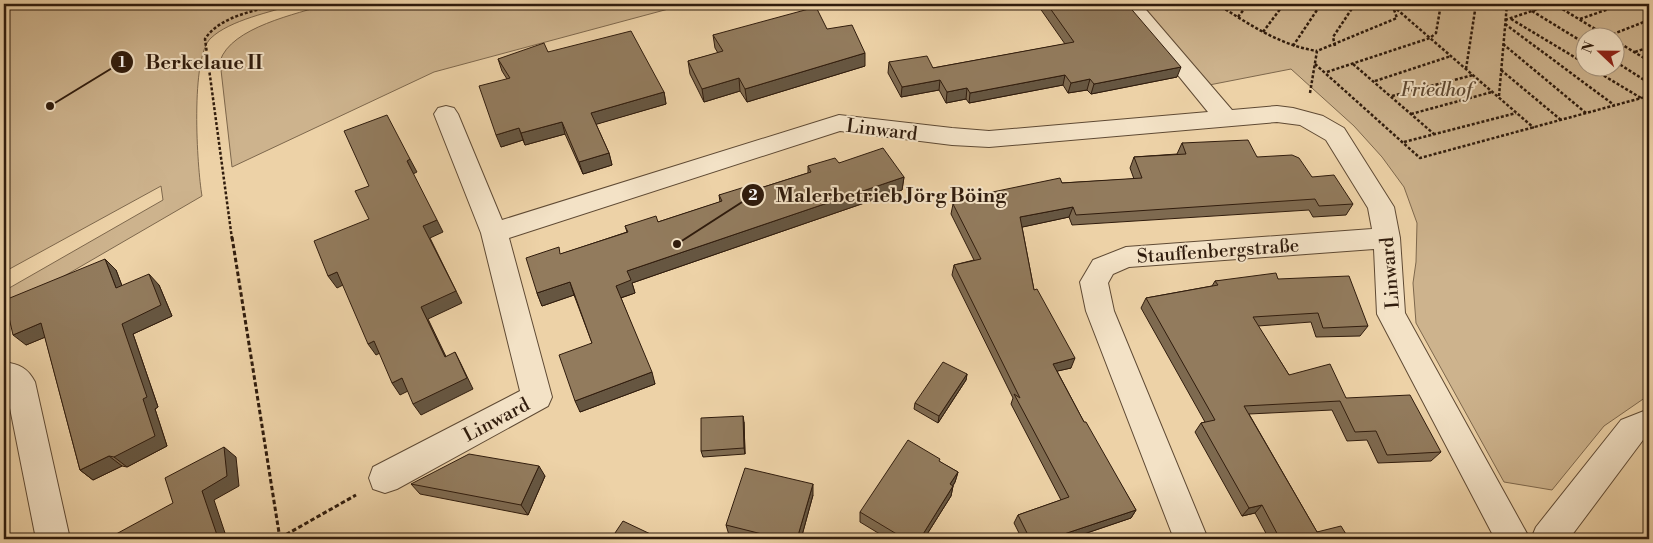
<svg xmlns="http://www.w3.org/2000/svg" width="1653" height="543" font-family="'Libre Bodoni',serif">
	<style>
		.green { fill: #cdb38d; stroke: #7e684d; fill-rule: evenodd }
		.lines { fill: none; stroke-linecap: round; stroke-linejoin: round }
		.minor-casing { stroke: #5f4a34; stroke-width: 2 }
		.path-far1 { stroke: #301c0d; stroke-width: 2.5; stroke-dasharray: 3 2; stroke-linecap: butt }
		.path { stroke: #301c0d; stroke-width: 3; stroke-dasharray: 4.5 2.5; stroke-linecap: butt }
		.minor { fill: #f3e2c6; fill-rule: evenodd }
		.wall { fill: #7e6a50; stroke: #301c0d }
		.shaded-wall { fill: #665641; stroke: #301c0d }
		.building { fill: #927b5d; stroke: #301c0d }
		.labels { text-anchor: middle; stroke-width: 4; stroke-linejoin: round; paint-order: stroke }
		.park-label { font-size: 19px; font-style: italic; fill: #5f4933; stroke: #f3e2c6 }
		.street-label { font-size: 19px; fill: #301c0d; stroke: #f3e2c6 }
		.leader { fill: none; stroke: #301c0d; stroke-width: 2 }
		.callout-dot { fill: #301c0d; stroke: #f3e2c6; stroke-width: 2 }
		.mark-label { font-size: 15px; text-anchor: middle; font-weight: bold; fill: #fff }
		.callout-label { font-size: 20px; text-anchor: middle; font-weight: bold; fill: #301c0d; stroke: #f3e2c6; stroke-width: 4; stroke-linejoin: round; paint-order: stroke }
	</style>
	<rect width="100%" height="100%" fill="#edd2a7"/>
	<filter id="stains"><feTurbulence type="fractalNoise" baseFrequency=".004" numOctaves="4"/><feColorMatrix values="0 0 0 0 .2 0 0 0 0 .09 0 0 0 0 .02 0 0 0 .5 -.17"/></filter>
	<radialGradient id="worn" r=".72"><stop offset=".6" stop-color="#630" stop-opacity="0"/><stop offset="1" stop-color="#630" stop-opacity=".3"/></radialGradient>
	<g class="green">
		<path d="M4,4H296C271,12 230,20 211,38C190,57 197,167 202,196L4,311V291L163,200L161,186L4,272Z"/>
		<path d="M328,4H687L434,72L232,167L220,61C231,27 297,14 328,4Z"/>
		<path d="M1134,4H1649V395L1604,426L1552,490L1504,482L1416,323L1413,283L1416,262L1417,223L1404,187L1382,157L1354,126L1291,69L1204,86ZM1586,38H1616V68H1586Z"/>
	</g>
	<g class="lines">
		<g class="minor-casing">
			<g id="minor">
				<polygon points="1120,4 1141,4 1232,110 1277,106 1293,108 1323,116 1344,128 1394,207 1400,238 1405,313 1530,539 1495,539 1377,314 1374,249 1129,267 1113,274 1108,283 1114,311 1208,539 1174,539 1086,311 1080,282 1093,260 1126,247 1372,229 1368,208 1326,140 1300,125 1277,122 989,147 952,145 840,131 509,238 552,397 548,406 397,489 385,493 373,489 369,478 373,467 520,391 481,233 434,114 438,108 446,106 454,108 458,114 502,220 839,115 952,128 989,131 1208,112"/>
				<path d="M4,362C19,364 28,368 35,382L70,539H36L6,388H4Z"/>
				<polygon points="1649,409 1649,437 1643,440 1569,539 1531,539 1536,527 1621,420"/>
			</g>
		</g>
		<g class="path-far1">
			<path d="M1217,4C1249,24 1279,45 1317,51"/>
			<polyline points="1554,4 1610,38"/>
			<polyline points="1393,6 1534,128"/>
			<polyline points="1532,11 1586,44"/>
			<polyline points="1238,17 1248,4"/>
			<polyline points="1511,19 1586,64"/>
			<polyline points="1580,19 1623,4"/>
			<polyline points="1505,20 1553,4"/>
			<polyline points="1505,24 1614,105"/>
			<polyline points="1263,32 1284,4"/>
			<polyline points="1608,36 1649,20"/>
			<polyline points="1616,41 1649,61"/>
			<polyline points="1503,44 1586,113"/>
			<polyline points="1293,46 1321,4"/>
			<polyline points="1335,46 1333,37 1355,4"/>
			<polyline points="1635,52 1649,47"/>
			<polyline points="1616,62 1649,83"/>
			<polyline points="1315,64 1420,158 1649,96"/>
			<polyline points="1353,64 1434,134"/>
			<polyline points="1591,68 1641,98"/>
			<polyline points="1466,69 1476,4"/>
			<polyline points="1501,70 1561,120"/>
			<polyline points="1327,72 1430,38 1436,33 1441,4"/>
			<polyline points="1375,81 1451,56"/>
			<polyline points="1310,93 1317,51 1397,18 1392,4"/>
			<polyline points="1392,96 1473,75"/>
			<polyline points="1499,96 1507,4"/>
			<polyline points="1411,114 1492,92"/>
			<polyline points="1404,142 1516,113"/>
			<path d="M232,239L205,39C220,16 253,12 277,4"/>
		</g>
		<g class="path">
			<polyline points="232,237 280,539"/>
			<polyline points="280,538 356,495"/>
		</g>
		<use href="#minor" class="minor"/>
	</g>
	<g class="wall">
		<polygon points="1037,4 1127,4 1177,77 1091,94 1087,90 1068,93 1063,85 969,103 966,99 946,103 939,90 901,97 888,73 889,62 933,68 1065,44"/>
		<polygon points="827,29 865,66 747,102 740,91 704,102 690,74 688,61 718,53 715,48 713,35"/>
		<polygon points="548,52 664,92 666,104 596,124 609,153 612,165 583,174 565,134 525,145 523,140 501,147 507,79 502,71 498,59"/>
		<polygon points="1182,143 1257,157 1312,177 1353,204 1346,215 1313,217 1309,210 1072,225 1069,217 1022,227 1034,290 1071,368 1057,371 1084,422 1136,510 1131,518 1069,539 1022,539 1014,523 1018,515 1061,500 1011,404 1013,398 952,275 954,265 974,260 951,214 953,204 977,199 978,195 1062,183 1134,179 1130,168 1134,157 1177,154"/>
		<polygon points="839,163 904,177 902,190 632,283 635,293 621,298 655,384 580,412 592,343 574,295 542,306 537,293 561,254 627,232 625,226 658,222 720,202 719,195 751,191 808,173 808,166"/>
		<polygon points="105,259 116,270 122,286 159,285 172,316 133,334 158,407 155,409 167,446 127,467 122,466 93,480 80,470 45,337 26,345"/>
		<polygon points="1278,279 1368,326 1360,336 1316,337 1311,322 1258,326 1289,375 1346,398 1441,452 1431,461 1378,463 1367,440 1347,441 1332,410 1249,414 1317,532 1349,539 1269,539 1255,513 1242,516 1195,432 1201,423 1205,422 1141,308 1146,298 1212,286 1215,281"/>
		<polygon points="967,374 966,380 938,423 914,409 915,403"/>
		<polygon points="744,422 745,454 703,457 701,451"/>
		<polygon points="940,462 958,472 955,482 953,486 951,496 924,539 888,539 860,522 860,512"/>
		<polygon points="545,476 528,515 420,494 411,484"/>
		<polygon points="813,495 801,539 745,539 729,535 726,525"/>
	</g>
	<g class="shaded-wall">
		<polygon points="865,53 865,66 747,102 745,89"/>
		<polygon points="1181,67 1177,77 1091,94 1094,84"/>
		<polygon points="1065,75 1063,85 969,103 970,93"/>
		<polygon points="739,78 740,91 704,102 702,89"/>
		<polygon points="1090,79 1087,90 1068,93 1071,83"/>
		<polygon points="940,80 939,90 901,97 902,87"/>
		<polygon points="967,88 966,99 946,103 947,92"/>
		<polygon points="664,92 666,104 594,125 591,113"/>
		<polygon points="562,122 565,134 525,145 521,133"/>
		<polygon points="519,128 523,140 501,147 496,135"/>
		<polygon points="609,153 612,165 583,174 579,162"/>
		<polygon points="410,159 417,172 413,174 407,161"/>
		<polygon points="904,177 902,190 632,283 635,293 620,298 616,286 627,271"/>
		<polygon points="1073,207 1069,217 1018,228 1020,217"/>
		<polygon points="437,220 443,232 430,238 462,303 428,319 452,369 445,357 421,307 423,226"/>
		<polygon points="105,259 116,270 127,299 116,288"/>
		<polygon points="337,272 345,284 337,288 328,276"/>
		<polygon points="149,274 159,285 172,316 133,334 158,407 155,409 167,446 127,467 114,457 143,399 122,324"/>
		<polygon points="570,282 574,295 542,306 537,293"/>
		<polygon points="41,323 53,334 26,345 13,335"/>
		<polygon points="374,341 382,352 376,355 368,344"/>
		<polygon points="455,352 461,364 473,389 421,415 413,404"/>
		<polygon points="1075,358 1071,368 1049,373 1053,364"/>
		<polygon points="652,372 655,384 580,412 575,401"/>
		<polygon points="967,374 966,380 938,423 939,416"/>
		<polygon points="402,378 410,390 400,395 392,383"/>
		<polygon points="743,416 744,422 745,454 744,448"/>
		<polygon points="224,447 236,457 239,486 214,500 227,539 215,539 202,491"/>
		<polygon points="109,456 122,466 93,480 80,470"/>
		<polygon points="539,466 545,476 528,515 521,505"/>
		<polygon points="958,472 955,482 947,494 950,484"/>
		<polygon points="813,484 813,495 801,539 797,539"/>
		<polygon points="953,486 951,496 924,539 920,539"/>
		<polygon points="1262,505 1255,513 1242,516 1249,508"/>
		<polygon points="1136,510 1131,518 1069,539 1061,539 1064,534"/>
	</g>
	<g class="building">
		<polygon points="1047,4 1127,4 1181,67 1094,84 1090,79 1071,83 1065,75 970,93 967,88 947,92 940,80 902,87 889,62 927,56 933,68 1074,42"/>
		<polygon points="816,7 827,29 852,25 865,53 745,89 739,78 702,89 688,61 723,51 713,35"/>
		<polygon points="631,31 664,92 591,113 609,153 579,162 562,122 521,133 519,128 496,135 479,86 510,78 498,59 544,43 548,52"/>
		<polygon points="387,115 410,159 407,161 437,220 423,226 456,291 421,307 445,357 455,352 467,378 413,404 402,378 392,383 374,341 368,344 337,272 328,276 314,241 369,219 355,191 369,186 344,131"/>
		<polygon points="1248,140 1257,157 1292,155 1299,158 1312,177 1334,175 1353,204 1319,206 1315,199 1076,215 1073,207 1020,217 1034,290 1037,289 1075,358 1053,364 1084,422 1086,422 1136,510 1064,534 1067,539 1030,539 1018,515 1069,497 1014,394 1020,398 954,265 981,259 953,204 979,198 978,195 1060,178 1062,183 1142,178 1134,157 1186,154 1182,143"/>
		<polygon points="883,148 904,177 627,271 631,280 616,286 652,372 575,401 559,355 592,343 570,282 537,293 526,258 559,247 560,254 628,232 625,226 656,216 658,222 722,201 719,195 748,186 751,191 811,172 808,166 835,158 839,163"/>
		<polygon points="105,259 116,288 149,274 161,305 122,324 147,397 143,399 155,436 114,457 109,456 80,470 41,323 13,335 5,300"/>
		<polygon points="1276,273 1278,279 1349,276 1368,326 1323,328 1318,313 1253,317 1289,375 1330,364 1346,398 1410,395 1441,452 1387,455 1376,431 1355,432 1340,401 1244,406 1317,532 1341,526 1349,539 1280,539 1262,505 1249,508 1201,423 1215,420 1146,298 1218,285 1215,281"/>
		<polygon points="943,362 967,374 939,416 915,403"/>
		<polygon points="743,416 744,448 701,451 701,418"/>
		<polygon points="908,440 940,459 939,461 958,472 950,484 953,486 920,539 905,539 860,512"/>
		<polygon points="224,447 227,476 202,491 218,538 215,539 107,539 173,503 165,478"/>
		<polygon points="469,454 539,466 521,505 411,484"/>
		<polygon points="745,468 813,484 797,539 768,539 770,536 726,525"/>
		<polygon points="623,521 661,539 611,539"/>
	</g>
	<g class="labels">
		<g class="park-label">
			<text x="1436" y="96">Friedhof</text>
		</g>
		<g class="street-label">
			<text transform="translate(882 129) rotate(7)" y="7">Linward</text>
			<text transform="translate(1218 250) rotate(-4)" y="7">Stauffenbergstraße</text>
			<text transform="translate(1389 273) rotate(-95)" y="7">Linward</text>
			<text transform="translate(496 419) rotate(-28)" y="7">Linward</text>
		</g>
	</g>
	<path class="leader" d="M50 106L122 62M677 244L753 195"/>
	<g class="callout-dot">
		<circle cx="50" cy="106" r="5"/>
		<circle cx="677" cy="244" r="5"/>
		<circle cx="122" cy="62" r="12"/>
		<circle cx="753" cy="195" r="12"/>
	</g>
	<g class="mark-label">
		<text x="122" y="67">1</text>
		<text x="753" y="200">2</text>
	</g>
	<g class="callout-label">
		<text x="204" y="69">Berkelaue II</text>
		<text x="891" y="202">Malerbetrieb Jörg Böing</text>
	</g>
	<rect width="1653" height="543" fill="none" stroke="#edd2a7" stroke-width="20"/>
	<rect x="5" y="5" width="1643" height="533" fill="none" stroke="#301c0d" stroke-width="2.5"/>
	<rect x="10" y="10" width="1633" height="523" fill="none" stroke="#301c0d"/>
	<g transform="translate(1600 52) rotate(292)"><circle r="24" fill="#f3e2c6" stroke="#a5937c"/>
	<path d="M0-4L9 19L0 12L-9 19Z" fill="#8f2418"/>
	<text y="-8" font-size="14" font-weight="bold" text-anchor="middle" fill="#301c0d">N</text>
	</g>
	<rect width="100%" height="100%" filter="url(#stains)"/>
	<rect width="100%" height="100%" fill="url(#worn)"/>
</svg>
